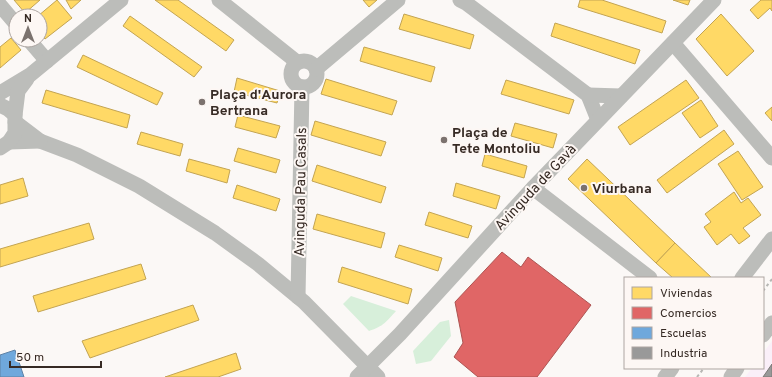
<svg xmlns="http://www.w3.org/2000/svg" width="772" height="377" font-family="Overpass,sans-serif">
	<style>
		.industrial { fill: #faeff8 }
		.green { fill: #d7efda }
		.homes { fill: #ffd966; stroke: #c3a452 }
		.shops { fill: #e06666; stroke: #ad5452 }
		.schools { fill: #6fa8dc; stroke: #5e82a5 }
		.industry { fill: #999; stroke: #7b7876 }
		.lines { fill: none; stroke-linecap: round; stroke-linejoin: round }
		.path { stroke: #b7b7b4; stroke-width: 2; stroke-dasharray: 3 3; stroke-linecap: butt }
		.minor { stroke: #bcbdba; stroke-width: 15 }
		.poi-dot { fill: #7b726e; stroke: #fdf7f4; stroke-width: 1.5 }
		.labels { text-anchor: middle; stroke-width: 4; stroke-linejoin: round; paint-order: stroke }
		.poi-label { font-size: 14px; font-weight: bold; fill: #362a24; stroke: #fdf7f4; text-anchor: start }
		.street-label { font-size: 14px; fill: #362a24; stroke: #fdf7f4 }
	</style>
	<rect width="100%" height="100%" fill="#fbf8f6"/>
	<polygon class="industrial" points="772,341 772,377 745,377 752,368 763,368 763,353"/>
	<g class="green">
		<path d="M351,296L396,311C386,322 384,326 369,331L343,304Z"/>
		<polygon points="449,320 451,336 431,361 416,364 413,351 440,322"/>
	</g>
	<g class="homes">
		<polygon points="14,0 40,0 25,13"/>
		<polygon points="57,0 72,18 45,39 40,33 40,16 38,16"/>
		<polygon points="66,0 81,0 71,9"/>
		<polygon points="155,0 178,0 234,40 226,51"/>
		<polygon points="363,0 377,0 369,7"/>
		<polygon points="580,0 602,0 666,21 662,33 578,7"/>
		<polygon points="673,0 690,0 688,5"/>
		<polygon points="761,0 772,0 772,11 770,8 758,19 750,10"/>
		<polygon points="404,14 474,35 470,49 399,29"/>
		<polygon points="721,14 754,51 727,76 696,39"/>
		<polygon points="130,16 202,67 194,77 123,26"/>
		<polygon points="555,23 640,50 635,64 551,36"/>
		<polygon points="11,38 21,50 0,68 0,47"/>
		<polygon points="364,47 435,67 431,82 360,61"/>
		<polygon points="83,55 163,93 157,105 77,67"/>
		<polygon points="237,78 280,91 277,103 234,92"/>
		<polygon points="326,79 397,101 392,115 321,94"/>
		<polygon points="506,80 574,100 569,114 501,94"/>
		<polygon points="686,80 699,98 630,145 618,127"/>
		<polygon points="46,90 130,115 127,128 42,103"/>
		<polygon points="701,100 718,126 700,138 682,113"/>
		<polygon points="772,107 772,121 765,113"/>
		<polygon points="238,115 280,126 276,138 235,127"/>
		<polygon points="315,121 386,142 381,156 311,135"/>
		<polygon points="515,123 557,134 553,148 511,136"/>
		<polygon points="724,130 734,144 667,193 657,180"/>
		<polygon points="141,132 183,144 180,156 137,144"/>
		<polygon points="238,148 280,160 276,173 234,161"/>
		<polygon points="738,151 763,187 742,200 718,164"/>
		<polygon points="485,154 527,166 524,178 482,166"/>
		<polygon points="189,159 230,170 227,183 186,171"/>
		<polygon points="587,159 675,243 656,263 568,179"/>
		<polygon points="317,165 386,187 381,203 312,181"/>
		<polygon points="23,178 28,196 0,204 0,185"/>
		<polygon points="456,183 500,196 496,209 453,196"/>
		<polygon points="237,185 280,199 276,211 233,198"/>
		<polygon points="734,192 741,203 748,198 761,215 743,228 750,236 739,244 731,234 717,245 704,227 711,222 705,214"/>
		<polygon points="429,212 472,226 468,238 425,225"/>
		<polygon points="317,214 385,233 381,248 313,229"/>
		<polygon points="89,223 94,239 0,267 0,249"/>
		<polygon points="675,243 712,278 673,278 656,263"/>
		<polygon points="399,245 442,258 438,271 395,257"/>
		<polygon points="141,264 146,279 38,312 33,296"/>
		<polygon points="342,267 412,289 408,304 338,282"/>
		<polygon points="193,305 199,320 90,358 82,341"/>
		<polygon points="236,353 241,369 218,377 165,377"/>
	</g>
	<polygon class="shops" points="502,252 521,267 528,257 591,305 537,377 478,377 454,357 463,343 455,302"/>
	<polygon class="schools" points="15,350 24,377 0,377 0,355"/>
	<polygon class="industry" points="772,364 772,377 763,377"/>
	<g class="lines">
		<g class="path">
			<polyline points="763,291 772,279"/>
			<polyline points="697,377 704,368"/>
		</g>
		<g class="minor">
			<polyline points="219,0 297,62"/>
			<polyline points="460,0 466,3 588,95 598,120"/>
			<polyline points="0,5 16,24"/>
			<polyline points="29,40 47,61"/>
			<polyline points="673,43 772,158"/>
			<circle cx="304" cy="74" r="13"/>
			<polyline points="316,69 398,0"/>
			<polyline points="0,93 30,75 121,0"/>
			<polyline points="588,95 621,96"/>
			<polyline points="0,105 8,109 15,115"/>
			<polyline points="40,141 77,155 139,186 215,233 258,264 304,302 378,377"/>
			<polyline points="9,142 40,141 15,122"/>
			<polyline points="0,148 9,142 15,133 15,115 18,91 27,79"/>
			<polyline points="533,188 650,278"/>
			<polyline points="742,278 772,239"/>
			<polyline points="298,297 302,87"/>
			<polyline points="763,335 772,323"/>
			<polyline points="357,377 400,334 533,188 714,0"/>
			<polyline points="665,377 672,368"/>
			<polyline points="731,377 737,368"/>
		</g>
	</g>
	<g class="poi-dot">
		<circle cx="202" cy="102" r="4"/>
		<circle cx="444" cy="140" r="4"/>
		<circle cx="584" cy="188" r="4"/>
	</g>
	<g class="labels">
		<g class="poi-label">
			<text x="210" y="99">Plaça d'Aurora<tspan x="210" dy="16">Bertrana</tspan></text>
			<text x="452" y="137">Plaça de<tspan x="452" dy="16">Tete Montoliu</tspan></text>
			<text x="592" y="193">Viurbana</text>
		</g>
		<g class="street-label">
			<text transform="translate(535 187) rotate(-47)" y="5">Avinguda de Gavà</text>
			<text transform="translate(300 192) rotate(-89)" y="5">Avinguda Pau Casals</text>
		</g>
	</g>
	<rect x="624" y="277" width="140" height="92" fill="#fdf7f4" stroke="#ada5a1"/>
	<rect x="632" y="287" width="20" height="12" fill="#ffd966" stroke="#ada5a1"/>
	<text x="660" y="297" font-size="12" fill="#362a24">Viviendas</text>
	<rect x="632" y="307" width="20" height="12" fill="#e06666" stroke="#ada5a1"/>
	<text x="660" y="317" font-size="12" fill="#362a24">Comercios</text>
	<rect x="632" y="327" width="20" height="12" fill="#6fa8dc" stroke="#ada5a1"/>
	<text x="660" y="337" font-size="12" fill="#362a24">Escuelas</text>
	<rect x="632" y="347" width="20" height="12" fill="#999999" stroke="#ada5a1"/>
	<text x="660" y="357" font-size="12" fill="#362a24">Industria</text>
	<g transform="translate(28 28)"><circle r="19" fill="#fdf7f4" stroke="#ada5a1"/>
	<path d="M0-3L7 15L0 10L-7 15Z" fill="#7b726e"/>
	<text y="-6" font-size="11" font-weight="bold" text-anchor="middle" fill="#362a24">N</text>
	</g>
	<path d="M10 361v6h91v-6" fill="none" stroke="#362a24" stroke-width="2"/>
	<text x="16" y="361" font-size="12" fill="#362a24" stroke="#fdf7f4" stroke-width="3" paint-order="stroke">50 m</text>
</svg>
